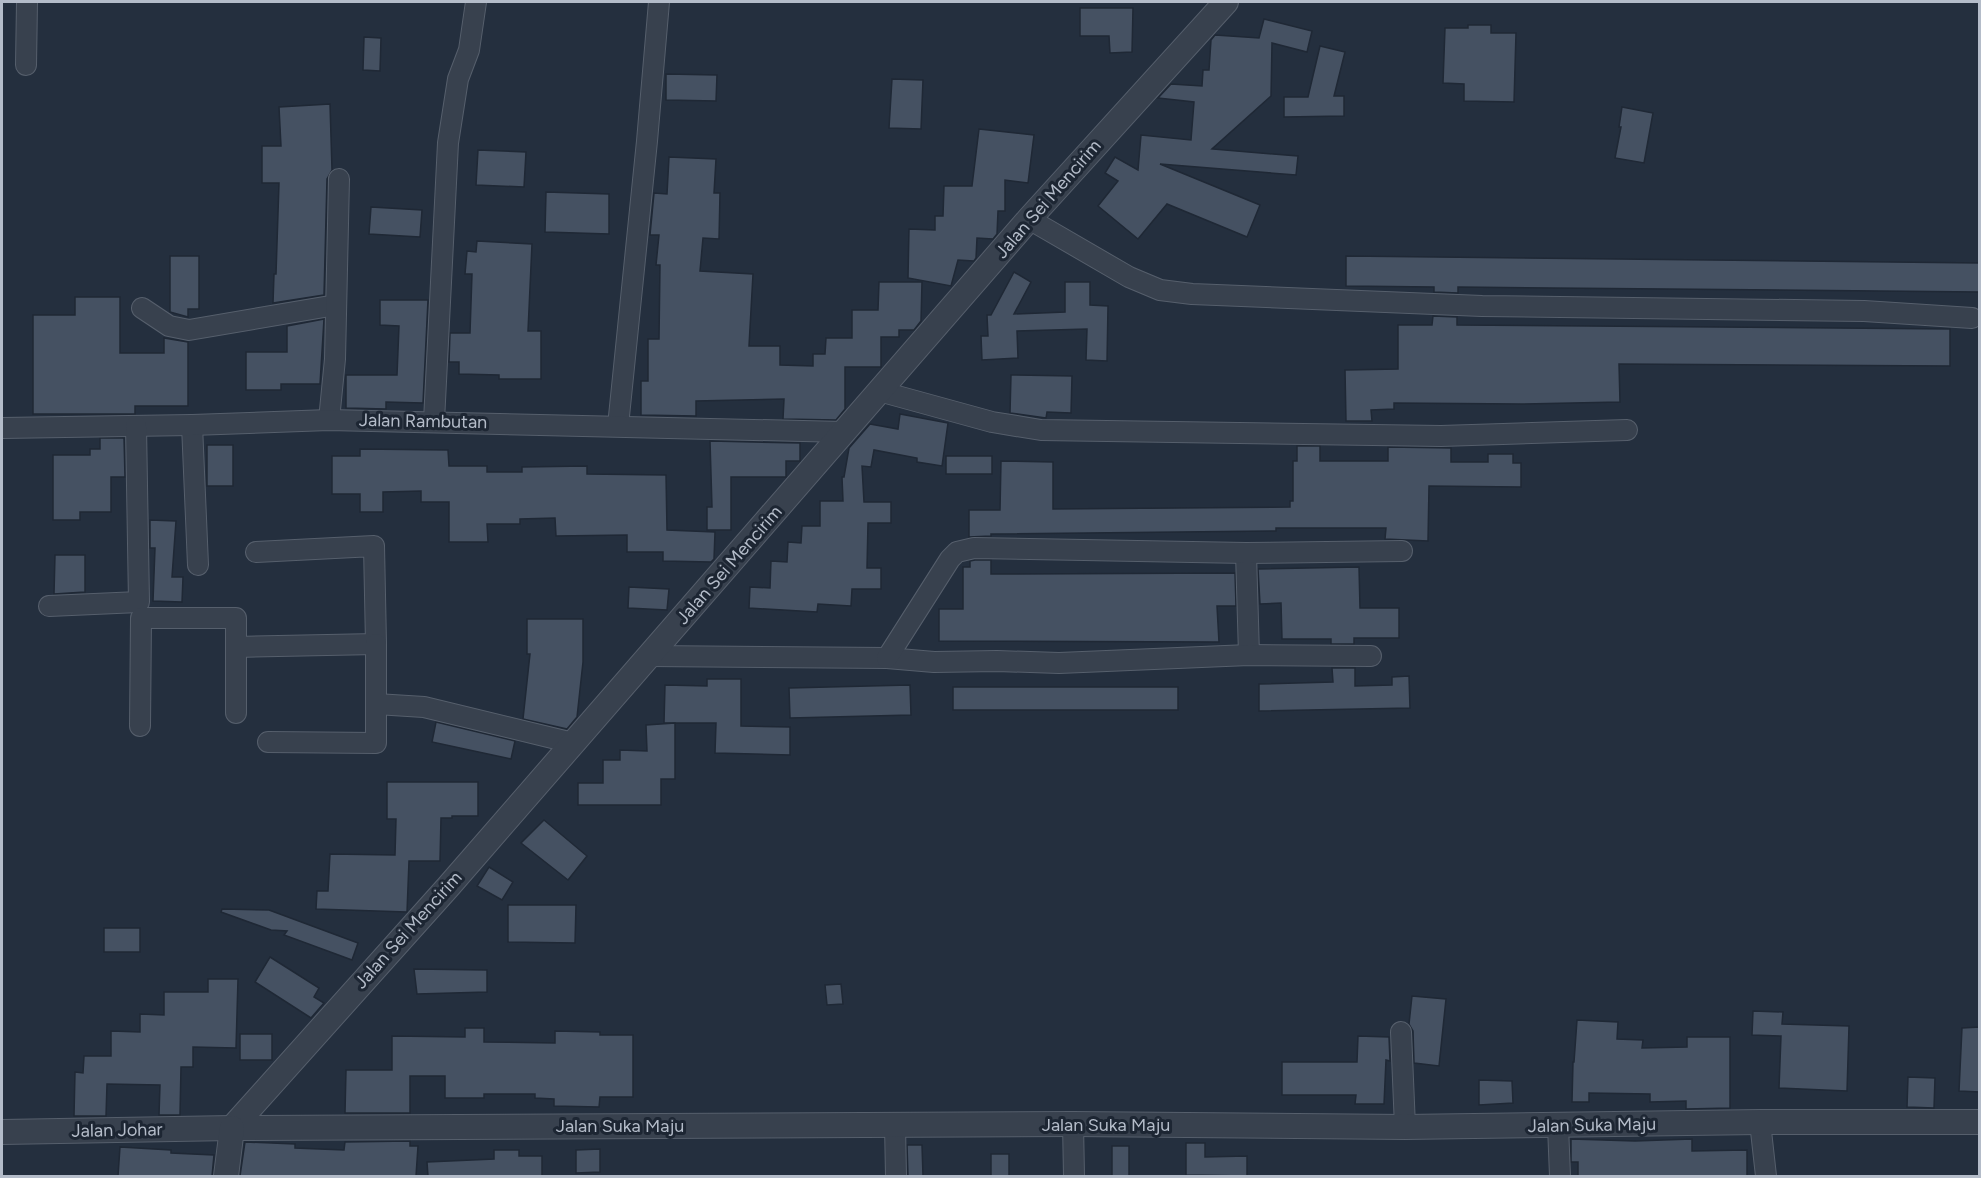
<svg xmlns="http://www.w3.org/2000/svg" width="1981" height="1178" font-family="Figtree,sans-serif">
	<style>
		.building { fill: #455162; stroke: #1f2835; stroke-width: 1.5 }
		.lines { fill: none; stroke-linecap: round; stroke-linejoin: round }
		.minor-casing { stroke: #565f6c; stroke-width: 22 }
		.tertiary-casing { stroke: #565f6c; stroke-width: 26 }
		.minor { stroke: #38414e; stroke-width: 20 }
		.tertiary { stroke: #38414e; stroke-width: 24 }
		.labels { text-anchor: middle; stroke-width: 6; stroke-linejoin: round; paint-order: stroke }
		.street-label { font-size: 18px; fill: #b4bcc9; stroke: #1d2633 }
	</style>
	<rect width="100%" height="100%" fill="#242f3e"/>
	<g class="building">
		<polygon points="1080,8 1133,8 1132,52 1110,53 1109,36 1080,36"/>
		<polygon points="1264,19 1312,31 1307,52 1272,43 1271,96 1212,149 1298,156 1296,175 1160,164 1260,205 1247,237 1167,204 1138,239 1098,206 1118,181 1105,173 1115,157 1138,170 1141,135 1191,140 1194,102 1158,98 1171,84 1202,86 1203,70 1209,70 1211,40 1215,35 1259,38"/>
		<polygon points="1468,25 1491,25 1491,33 1516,33 1514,102 1464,101 1464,84 1443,83 1445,28 1468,28"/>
		<polygon points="364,37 381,38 380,71 363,70"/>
		<polygon points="1320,46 1345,52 1334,96 1344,96 1344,116 1284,117 1284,97 1308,97"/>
		<polygon points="666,74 717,75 716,101 666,100"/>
		<polygon points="892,79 923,80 921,129 889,128"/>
		<polygon points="330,104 332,170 327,179 324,295 273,303 274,274 276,274 279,183 262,183 262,146 281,146 279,107"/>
		<polygon points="1622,107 1653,113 1644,163 1615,158 1621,127 1619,127"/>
		<polygon points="979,129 1034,135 1028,183 1005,180 1005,211 998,211 997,234 993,239 977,238 976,258 974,261 958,260 951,286 908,278 909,229 935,230 935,216 943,216 944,186 972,186"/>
		<polygon points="478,150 526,152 524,187 476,185"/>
		<polygon points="669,157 716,159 714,193 720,193 719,239 703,238 700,271 753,274 749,346 780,346 780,365 813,366 813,354 825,354 826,338 852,338 852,310 878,310 879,282 922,282 921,321 914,330 899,330 899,337 881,337 881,367 845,367 845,409 836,420 783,419 784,399 696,401 696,416 641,415 641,381 648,381 648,339 659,339 660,265 656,265 659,235 650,235 654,193 667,194"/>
		<polygon points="546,192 609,194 609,234 545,232"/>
		<polygon points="371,207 422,210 420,237 369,234"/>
		<polygon points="477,241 532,244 528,331 541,331 541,379 499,379 499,375 459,374 459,362 449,362 450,333 470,333 472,274 465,274 467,251 476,252"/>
		<polygon points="170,256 199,256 199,309 188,309 188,317 170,312"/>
		<polygon points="1346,256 1980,263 1980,292 1458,287 1458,293 1434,292 1434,287 1346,286"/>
		<polygon points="1014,272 1031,282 1014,314 1065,312 1065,282 1090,282 1090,305 1108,306 1107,361 1086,360 1087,329 1017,331 1018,358 982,360 981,336 988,336 987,315 991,315"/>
		<polygon points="75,297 120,297 120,353 164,353 164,338 188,342 188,406 135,406 135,414 33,414 33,315 75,315"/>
		<polygon points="380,300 428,300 423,403 386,402 386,409 346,408 346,375 397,375 399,326 380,325"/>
		<polygon points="1433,316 1457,317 1457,325 1950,329 1950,366 1619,364 1620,402 1521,404 1394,403 1394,409 1371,410 1372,421 1346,421 1345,370 1398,369 1398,325 1432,325"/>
		<polygon points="324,319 320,384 281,384 281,390 246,390 246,352 287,352 287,326"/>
		<polygon points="1011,375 1072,376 1071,413 1047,412 1046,418 1010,413"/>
		<polygon points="900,414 948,423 942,466 917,462 917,458 874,450 871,467 862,466 864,502 891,502 891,523 868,523 867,568 881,568 881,589 852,589 851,606 818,604 817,612 749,608 750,587 770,588 771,561 787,562 788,542 801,543 802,526 820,526 820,501 843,501 842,477 844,477 849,448 870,424 898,429"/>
		<polygon points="100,438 124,438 125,477 111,477 111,512 80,512 80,520 53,520 53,455 90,455 90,449 100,449"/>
		<polygon points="710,441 800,443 800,461 786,461 786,477 731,477 731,530 707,530 707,507 712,507"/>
		<rect x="207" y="445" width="26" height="41"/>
		<polygon points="1297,446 1320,446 1320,461 1388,461 1388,447 1451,448 1451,462 1488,462 1488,454 1513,454 1513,463 1521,463 1521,487 1429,486 1428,541 1385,539 1386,528 1276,528 1276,531 991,534 991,536 969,537 969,510 1000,510 1001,461 1053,462 1053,509 1290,507 1290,501 1293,501 1293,461 1297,461"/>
		<polygon points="360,449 448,450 449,466 487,466 487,472 522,472 522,467 587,466 587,474 666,475 667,530 715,532 714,559 711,562 663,561 663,552 627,552 627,535 556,536 555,518 520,519 520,524 487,524 488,542 449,542 449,502 421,502 421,491 383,492 383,512 360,512 360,494 332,494 332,456 360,456"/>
		<rect x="946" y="456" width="46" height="18"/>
		<polygon points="150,520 176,521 172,577 183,577 182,602 153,601 155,548 150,548"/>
		<polygon points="55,555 85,555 85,592 54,594"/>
		<polygon points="975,560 991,560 991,574 1235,573 1236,606 1217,606 1219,642 939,641 939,609 963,609 963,567 970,567 970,561"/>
		<polygon points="1359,567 1360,608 1399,608 1399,638 1354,638 1354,644 1331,644 1331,639 1282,639 1281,603 1260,604 1258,569"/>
		<polygon points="629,587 669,589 667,610 628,608"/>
		<polygon points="527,619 583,619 583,662 577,717 567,729 523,719 530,654 527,654"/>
		<polygon points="1332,668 1355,668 1355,686 1392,685 1392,677 1409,676 1410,708 1259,711 1259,684 1333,682"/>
		<polygon points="707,679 741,679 741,726 790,727 790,755 715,753 716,723 664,723 665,685 707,686"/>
		<polygon points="910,685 911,715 790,718 789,688"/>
		<rect x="953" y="687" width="225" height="23"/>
		<polygon points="436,722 515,741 511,759 432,742"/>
		<polygon points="675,723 675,779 661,779 661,805 578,805 578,783 603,783 603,760 620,760 620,750 647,751 646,725"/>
		<polygon points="387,782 478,782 478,816 452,816 452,818 441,818 440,861 409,861 407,912 316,909 317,891 328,891 330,854 395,855 396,819 387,819"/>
		<polygon points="544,820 587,856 568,880 521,843"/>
		<polygon points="489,867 513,882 502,900 477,886"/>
		<polygon points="508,905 576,905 575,943 508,942"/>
		<polygon points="222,909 269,910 358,943 352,960 284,935 287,931 271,930 221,912"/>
		<rect x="104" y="928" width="36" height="24"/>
		<polygon points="270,957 319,988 314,997 324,1003 311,1018 255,982"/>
		<polygon points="414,969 487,970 487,992 417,994"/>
		<polygon points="208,979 238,979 236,1048 193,1047 193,1067 181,1067 180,1115 159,1115 160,1085 107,1084 106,1116 74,1116 75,1072 83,1073 84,1056 111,1056 111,1031 140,1032 140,1014 164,1015 164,992 208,992"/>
		<polygon points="841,984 843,1004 827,1005 825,985"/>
		<polygon points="1412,996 1446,999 1439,1066 1414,1063 1413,1031 1409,1024"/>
		<polygon points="1753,1011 1783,1012 1782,1024 1849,1026 1847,1091 1779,1088 1781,1036 1752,1035"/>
		<polygon points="1577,1020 1618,1022 1617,1039 1643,1040 1642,1048 1687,1047 1687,1037 1730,1037 1730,1108 1686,1109 1686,1101 1650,1102 1650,1094 1589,1093 1589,1102 1572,1102 1573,1062 1574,1062"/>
		<polygon points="1980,1027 1980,1092 1959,1091 1962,1028"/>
		<polygon points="465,1028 484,1028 484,1042 555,1043 555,1031 600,1032 600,1035 633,1035 633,1097 600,1097 599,1107 554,1106 554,1099 535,1098 535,1094 484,1094 484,1098 445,1098 445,1076 410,1076 410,1113 345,1113 346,1070 392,1070 392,1036 465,1037"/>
		<rect x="240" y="1034" width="32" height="26"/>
		<polygon points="1358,1036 1389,1037 1390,1061 1386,1060 1384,1104 1355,1104 1356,1095 1282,1095 1282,1062 1357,1062"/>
		<polygon points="1908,1077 1935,1078 1934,1108 1907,1107"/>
		<polygon points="1479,1080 1512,1081 1513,1103 1479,1105"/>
		<polygon points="1571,1139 1635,1141 1692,1139 1692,1151 1747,1150 1747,1176 1578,1176 1578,1162 1571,1162"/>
		<polygon points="410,1141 410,1146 418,1146 416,1176 240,1176 245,1142 295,1144 295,1148 344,1150 345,1142"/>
		<polygon points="1186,1143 1205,1143 1205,1157 1247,1156 1247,1176 1186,1175"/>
		<polygon points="907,1145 922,1145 923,1176 908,1176"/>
		<rect x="1112" y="1146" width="17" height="30"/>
		<polygon points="120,1147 171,1150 171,1153 214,1155 212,1176 118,1176"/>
		<polygon points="600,1149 600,1172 576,1173 576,1150"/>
		<polygon points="494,1150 519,1150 519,1156 542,1156 542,1176 428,1176 427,1162 494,1159"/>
		<rect x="991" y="1154" width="18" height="22"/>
	</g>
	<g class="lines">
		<g class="minor-casing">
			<g id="minor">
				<polyline points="26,65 27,2"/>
				<polyline points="1029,219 1129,277 1160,290 1192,294 1482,306 1864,311 1972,318"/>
				<polyline points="142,308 169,326 189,330 336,305"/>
				<polyline points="879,391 992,422 1041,430 1441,436 1627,430"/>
				<polyline points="329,420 335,359 339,179"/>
				<polyline points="434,421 448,143 458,79 469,50 476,2"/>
				<polyline points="192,425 198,565"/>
				<polyline points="618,426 647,141 659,2"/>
				<polyline points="2,428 192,425 329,420 844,432"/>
				<polyline points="1246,553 1249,655"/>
				<polyline points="49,606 139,602 136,426"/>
				<polyline points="236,647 376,644 374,546 256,552"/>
				<polyline points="649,656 887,658 934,662 997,661 1059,663 1249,655 1371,656"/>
				<polyline points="887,658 950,559 957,552 974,548 1246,553 1402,551"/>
				<polyline points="376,704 424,707 573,743"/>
				<polyline points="140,726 141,618 236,618 236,713"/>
				<polyline points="268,742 376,743 376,644"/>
				<polyline points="1401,1032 1405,1127"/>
				<polyline points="1760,1122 1766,1176"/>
				<polyline points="1073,1124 1074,1176"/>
				<polyline points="895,1125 896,1176"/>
				<polyline points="1558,1126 1560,1176"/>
			</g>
		</g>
		<g class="tertiary-casing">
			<g id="tertiary">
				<polyline points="232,1128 448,887 1029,219 1226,2"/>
				<polyline points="2,1132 232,1128 1073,1124 1405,1127 1760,1122 1980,1122"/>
				<polyline points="226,1176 232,1128"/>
			</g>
		</g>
		<use href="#minor" class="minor"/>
		<use href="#tertiary" class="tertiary"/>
	</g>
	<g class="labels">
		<g class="street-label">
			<text transform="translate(1048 199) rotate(-49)" y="6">Jalan Sei Mencirim</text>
			<text transform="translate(423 421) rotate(1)" y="6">Jalan Rambutan</text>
			<text transform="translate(729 565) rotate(-49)" y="6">Jalan Sei Mencirim</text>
			<text transform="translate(408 930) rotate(-48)" y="6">Jalan Sei Mencirim</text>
			<text x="1106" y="1131">Jalan Suka Maju</text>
			<text transform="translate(1592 1125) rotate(-1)" y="6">Jalan Suka Maju</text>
			<text x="620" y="1132">Jalan Suka Maju</text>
			<text transform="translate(117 1130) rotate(-1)" y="6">Jalan Johar</text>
		</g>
	</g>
	<rect width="1981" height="1178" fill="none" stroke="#b4bcc9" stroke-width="6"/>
</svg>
